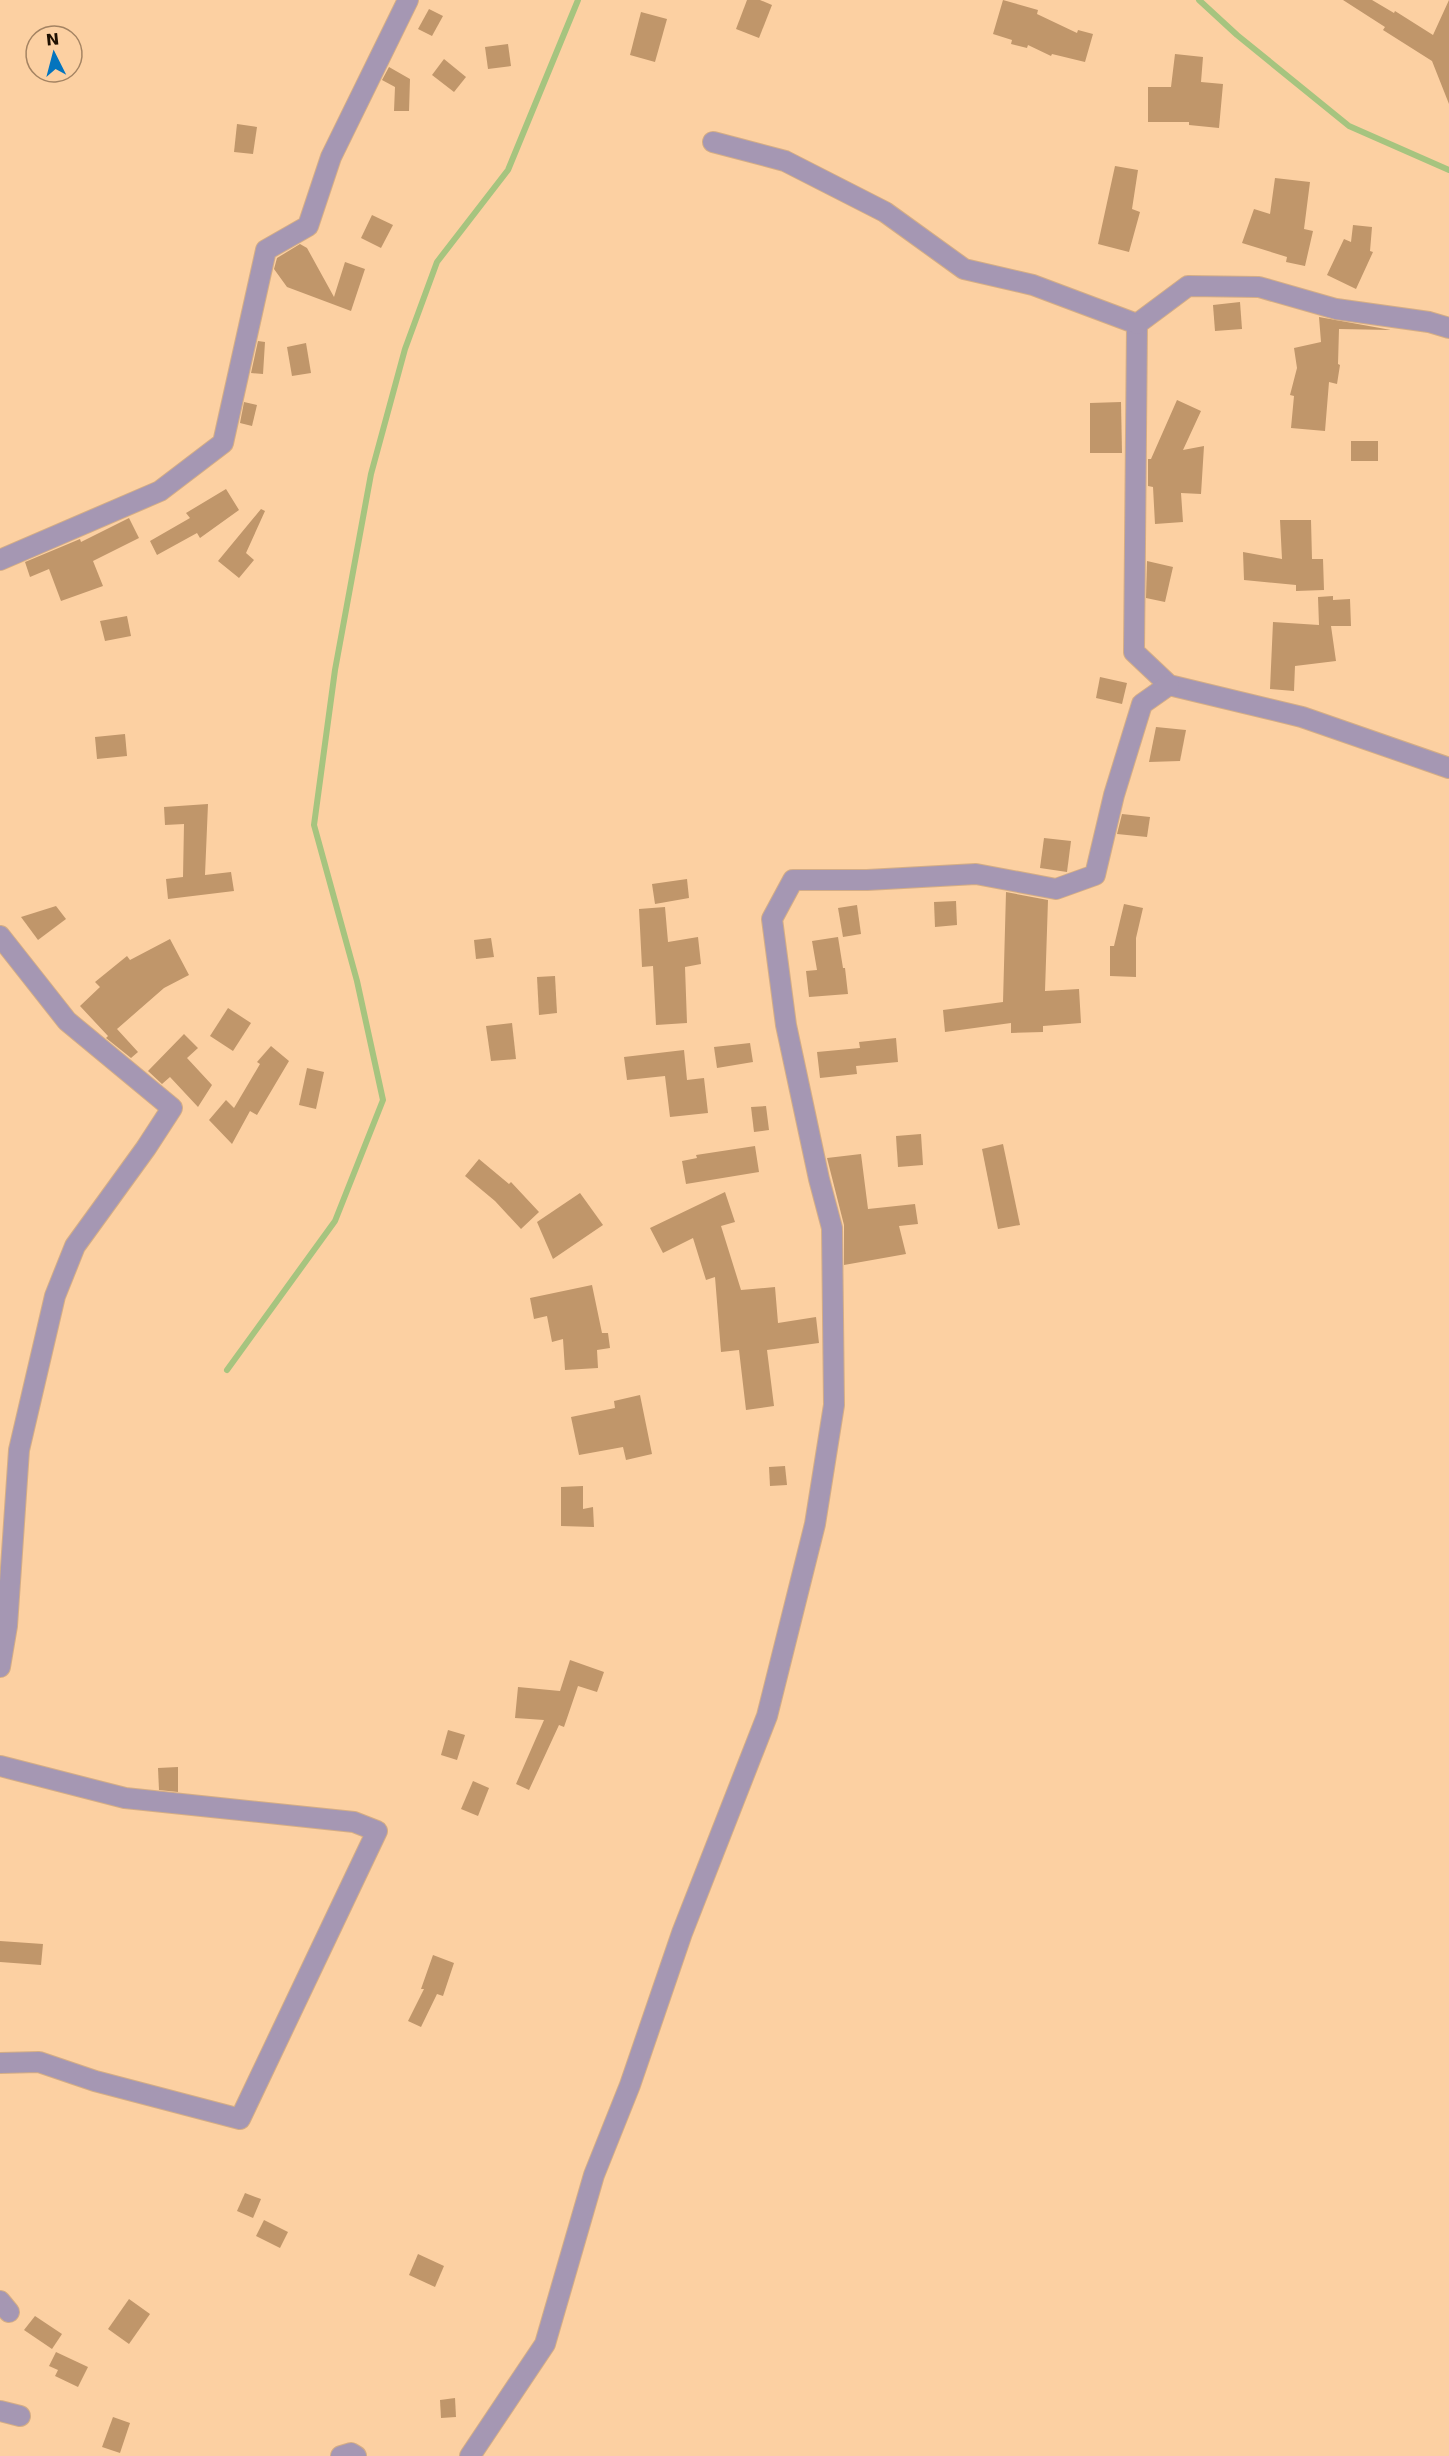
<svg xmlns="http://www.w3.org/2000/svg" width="1449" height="2456" font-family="'DejaVu Sans',sans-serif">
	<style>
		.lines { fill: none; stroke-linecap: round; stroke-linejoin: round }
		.stream { stroke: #a6c47f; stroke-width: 6 }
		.building { fill: #c0966a }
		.minor-casing { stroke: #d4ad85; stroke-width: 22 }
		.minor { stroke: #a597b3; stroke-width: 20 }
	</style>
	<rect width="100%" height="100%" fill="#fcd0a2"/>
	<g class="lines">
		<g class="stream">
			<polyline points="1199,0 1237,35 1349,126 1449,170"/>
			<polyline points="227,1370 335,1221 383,1100 357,981 314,825 335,670 371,474 405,349 437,262 508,170 578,0"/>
		</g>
	</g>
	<g class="building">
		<polygon points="747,0 760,0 772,5 759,38 736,29"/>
		<polygon points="1003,0 1038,10 1037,14 1077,33 1078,30 1093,34 1085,62 1052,54 1051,56 1028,45 1027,48 1011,44 1012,40 993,34"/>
		<polygon points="1343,0 1372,0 1394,13 1395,11 1433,35 1449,0 1449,104 1432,61 1383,30 1385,27"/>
		<polygon points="429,9 443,16 432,36 418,29"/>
		<polygon points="641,12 667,19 655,62 630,55"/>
		<polygon points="508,44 511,66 488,69 485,47"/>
		<polygon points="1175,54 1203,57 1201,82 1223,84 1219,128 1189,125 1189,122 1148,122 1148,87 1171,87"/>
		<polygon points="444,59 466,77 454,92 432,75"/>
		<polygon points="389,67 410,79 409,111 394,111 395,87 382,80"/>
		<polygon points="237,124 257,127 253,154 234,152"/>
		<polygon points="1115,166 1138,170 1132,209 1140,212 1129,252 1098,244"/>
		<polygon points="1275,178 1310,182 1304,229 1313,231 1305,266 1286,262 1287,257 1242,243 1254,209 1270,214"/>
		<polygon points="372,215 393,225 381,248 361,238"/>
		<polygon points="1353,225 1372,227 1370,251 1373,252 1356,289 1327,275 1344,239 1351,242"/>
		<polygon points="300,244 307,248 334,297 345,262 365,269 351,311 287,287 274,269 277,258"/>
		<polygon points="1240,302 1242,329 1215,331 1213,305"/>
		<polygon points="1319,317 1391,330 1339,329 1338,364 1340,365 1337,384 1329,382 1325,431 1291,428 1294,396 1290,395 1297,368 1294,348 1321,342"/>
		<polygon points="258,341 265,342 263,374 251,373"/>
		<polygon points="306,343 311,373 292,376 287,347"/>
		<polygon points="1177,400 1201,411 1183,450 1204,446 1201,494 1181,493 1183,522 1155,524 1153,487 1148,486 1148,459 1151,459"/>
		<polygon points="244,402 257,405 252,426 240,423"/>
		<polygon points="1121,402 1122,453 1090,453 1090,403"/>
		<rect x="1351" y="441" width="27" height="20"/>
		<polygon points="226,489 239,510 200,538 197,533 157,555 150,541 190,518 186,513"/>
		<polygon points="261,509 265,511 246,553 254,560 239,578 218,561"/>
		<polygon points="129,518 139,538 93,561 103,586 61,601 49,569 30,577 25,562 80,539 81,542"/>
		<polygon points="1280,520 1311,520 1312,559 1323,559 1324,590 1296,591 1296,585 1244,580 1243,552 1282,559"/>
		<polygon points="1147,561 1173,567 1165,602 1146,598"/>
		<polygon points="1333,596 1333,600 1350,599 1351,626 1331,626 1336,661 1295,666 1294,691 1270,689 1273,622 1319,625 1318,597"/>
		<polygon points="127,616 131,636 105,641 100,621"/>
		<polygon points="1100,677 1127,683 1122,704 1096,698"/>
		<polygon points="1156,727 1186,730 1180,761 1149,762"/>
		<polygon points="125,734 127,756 97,759 95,737"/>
		<polygon points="208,804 205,875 231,872 234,891 168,899 166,879 183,877 184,824 165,825 164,807"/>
		<polygon points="1122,814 1150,817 1147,837 1117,834"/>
		<polygon points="1044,838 1071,841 1067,872 1040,868"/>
		<polygon points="687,879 689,898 655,904 652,884"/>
		<polygon points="1006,892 1048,900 1045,991 1079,989 1081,1023 1043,1026 1043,1032 1011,1033 1011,1023 945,1032 943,1010 1003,1002"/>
		<polygon points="956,901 957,925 935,927 934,902"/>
		<polygon points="1124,904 1143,908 1136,938 1136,977 1110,976 1110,946 1114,946"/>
		<polygon points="857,905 861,934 843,937 838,908"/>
		<polygon points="56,906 66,919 38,940 21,917"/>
		<polygon points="665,907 668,942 698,937 701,964 685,967 687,1023 656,1025 653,966 642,967 639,909"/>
		<polygon points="838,937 843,968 845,968 848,994 809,997 806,971 817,970 812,941"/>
		<polygon points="491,938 494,957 476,959 474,940"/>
		<polygon points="170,939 189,975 164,988 117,1029 138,1052 131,1058 106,1038 108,1036 80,1006 100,987 95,982 127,956 130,960"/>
		<polygon points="555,976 557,1013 539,1015 537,977"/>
		<polygon points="228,1008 251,1023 233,1051 210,1036"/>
		<polygon points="512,1023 516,1059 491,1061 486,1026"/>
		<polygon points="184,1034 198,1048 187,1058 212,1085 198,1107 170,1077 162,1084 148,1071"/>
		<polygon points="896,1038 898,1062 856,1066 857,1074 820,1078 817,1052 860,1048 859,1042"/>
		<polygon points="750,1043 753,1062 717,1068 714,1047"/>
		<polygon points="271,1046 289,1061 257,1115 250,1111 232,1144 209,1120 226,1100 234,1108 260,1064 257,1062"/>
		<polygon points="684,1050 687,1080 704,1078 708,1113 670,1117 665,1076 627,1080 624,1057"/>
		<polygon points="307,1068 324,1072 316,1109 299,1105"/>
		<polygon points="766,1106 769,1130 754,1132 751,1107"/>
		<polygon points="921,1134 923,1165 898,1167 896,1136"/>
		<polygon points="1003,1144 1020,1225 998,1229 982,1149"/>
		<polygon points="755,1146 759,1172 686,1184 682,1161 697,1158 696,1155"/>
		<polygon points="861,1154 868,1209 915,1204 918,1224 899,1226 906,1254 844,1265 844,1225 827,1158"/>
		<polygon points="479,1159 509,1184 511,1182 539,1212 521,1229 495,1201 465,1176"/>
		<polygon points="725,1192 735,1222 721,1226 741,1290 775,1287 778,1323 816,1317 819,1343 767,1350 774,1406 746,1410 739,1350 721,1352 715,1277 706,1280 693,1238 663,1253 650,1228"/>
		<polygon points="580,1193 603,1225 553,1259 537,1222"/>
		<polygon points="592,1285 602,1333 608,1333 610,1348 597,1350 598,1368 565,1370 563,1339 552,1342 547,1316 534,1319 530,1298"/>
		<polygon points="640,1395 652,1454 626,1460 623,1447 579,1455 571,1417 615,1408 614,1401"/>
		<polygon points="785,1466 787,1485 770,1486 769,1467"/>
		<polygon points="583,1486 583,1509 593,1507 594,1527 561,1526 561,1487"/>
		<polygon points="570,1660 604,1672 597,1692 578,1686 564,1727 559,1725 529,1790 516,1784 544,1720 515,1718 518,1687 560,1691"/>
		<polygon points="448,1730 465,1735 457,1760 441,1755"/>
		<polygon points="178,1767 178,1792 159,1790 158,1768"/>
		<polygon points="473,1781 489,1788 478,1816 461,1809"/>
		<polygon points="0,1941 43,1944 41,1965 0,1962"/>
		<polygon points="433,1955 454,1963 443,1996 437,1994 421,2027 408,2021 424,1989 421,1989"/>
		<polygon points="245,2193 261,2199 253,2218 237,2211"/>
		<polygon points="264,2220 288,2232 280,2248 256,2236"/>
		<polygon points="418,2254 444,2266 435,2287 409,2275"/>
		<polygon points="129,2299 150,2314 129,2344 108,2329"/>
		<polygon points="35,2316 62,2334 52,2349 24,2330"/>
		<polygon points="56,2352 88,2367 78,2387 55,2376 58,2370 49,2366"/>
		<polygon points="455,2398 456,2417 441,2418 440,2400"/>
		<polygon points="113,2417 130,2423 120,2453 102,2447"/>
	</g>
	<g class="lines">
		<g class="minor-casing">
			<g id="minor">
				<polyline points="713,142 785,161 885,212 964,269 1033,285 1137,324 1134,652 1169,685 1302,717 1449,768"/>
				<polyline points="1137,324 1188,286 1259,287 1336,309 1429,322 1449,328"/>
				<polyline points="0,560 160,491 223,443 266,250 308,226 331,157 408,0"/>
				<polyline points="0,936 67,1021 172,1108 146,1148 75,1246 55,1296 19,1450 7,1626 0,1667"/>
				<polyline points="0,1766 125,1798 354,1822 377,1831 240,2119 95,2081 39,2062 0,2063"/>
				<polyline points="0,2301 9,2312"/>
				<polyline points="0,2411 20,2416"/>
				<polyline points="341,2456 351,2453 356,2456"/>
				<polyline points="470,2456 545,2344 594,2175 630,2085 682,1933 767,1716 815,1524 834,1405 832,1228 819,1179 786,1025 772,919 793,880 867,880 976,874 1056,889 1095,875 1114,795 1142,704 1169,685"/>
			</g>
		</g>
		<use href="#minor" class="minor"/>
	</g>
	<g transform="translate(54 54) rotate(354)"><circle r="28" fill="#fcd0a2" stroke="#a48362" stroke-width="1.5"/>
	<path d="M0-4.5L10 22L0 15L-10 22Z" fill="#0374be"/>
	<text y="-9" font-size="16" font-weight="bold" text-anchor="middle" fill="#1f1001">N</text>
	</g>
</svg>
